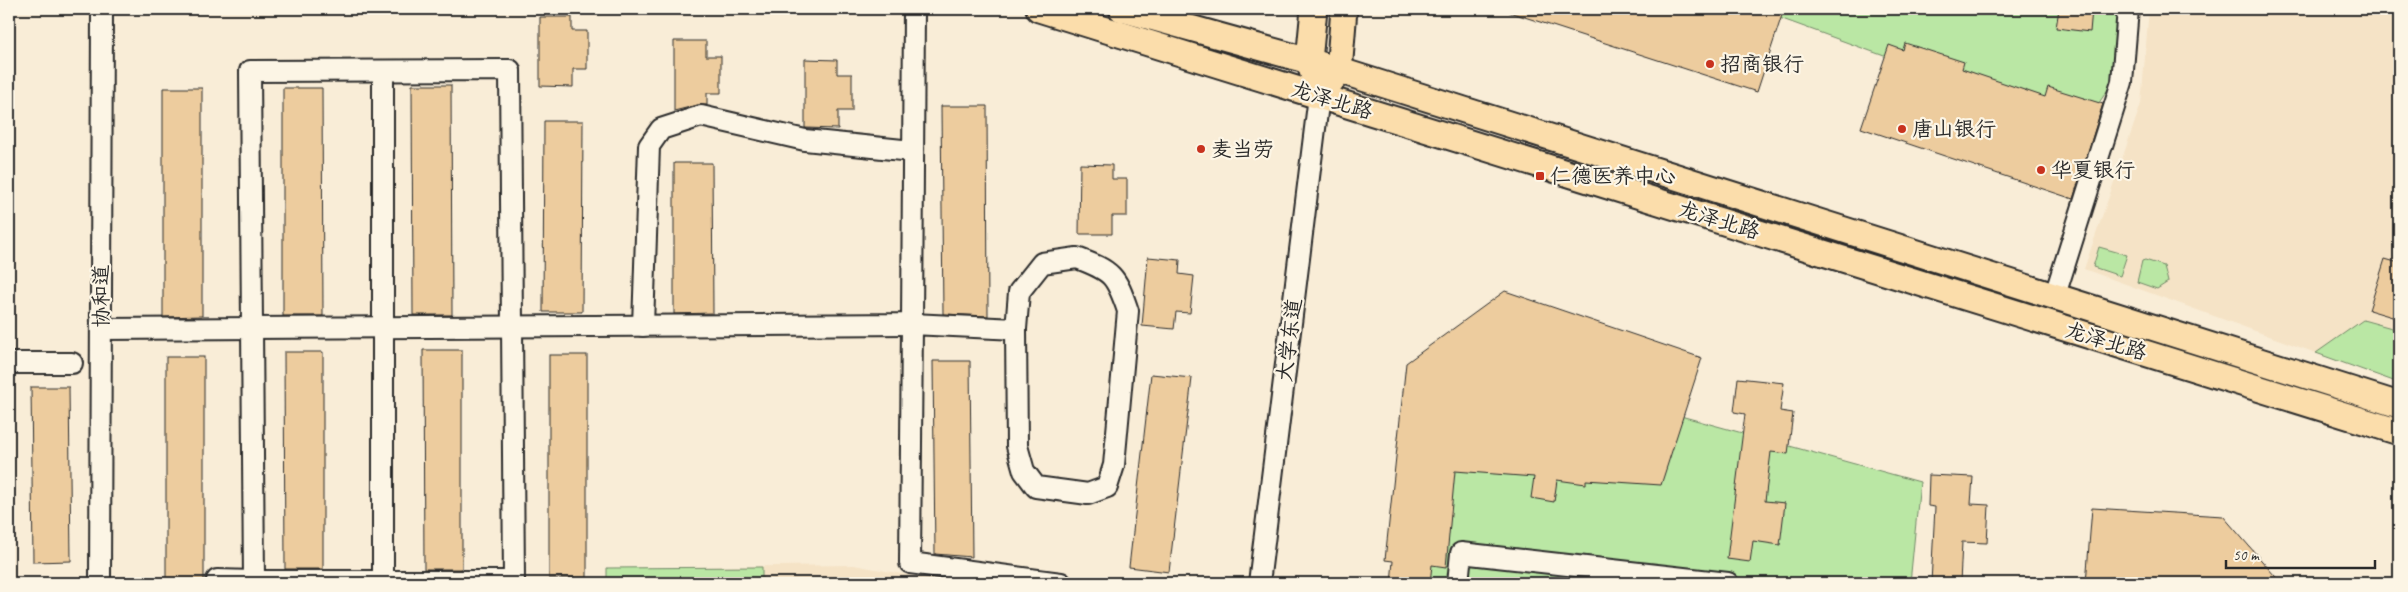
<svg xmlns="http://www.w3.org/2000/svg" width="2408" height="592" font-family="Caveat,'LXGW WenKai TC',sans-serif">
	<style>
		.built { fill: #f5e3c6 }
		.green { fill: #bae7a4; stroke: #728968 }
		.building { fill: #edcc9e; stroke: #2b2b2b }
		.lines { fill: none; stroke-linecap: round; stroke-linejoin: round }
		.minor-casing { stroke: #2b2b2b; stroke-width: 24 }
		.major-casing { stroke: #2b2b2b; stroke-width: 29 }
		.minor { stroke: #fcf5e5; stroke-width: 20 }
		.major { stroke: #fbddab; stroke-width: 25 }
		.poi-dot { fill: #c8321e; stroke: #fcf5e5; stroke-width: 2 }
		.labels { text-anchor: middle; stroke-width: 4.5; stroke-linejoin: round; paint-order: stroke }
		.poi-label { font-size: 21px; fill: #2b2b2b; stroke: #fcf5e5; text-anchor: start }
		.street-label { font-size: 21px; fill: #2b2b2b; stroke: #fcf5e5 }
	</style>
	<rect width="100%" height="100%" fill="#f9edd7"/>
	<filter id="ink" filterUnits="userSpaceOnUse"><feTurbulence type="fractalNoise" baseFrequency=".02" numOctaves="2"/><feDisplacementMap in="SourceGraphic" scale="10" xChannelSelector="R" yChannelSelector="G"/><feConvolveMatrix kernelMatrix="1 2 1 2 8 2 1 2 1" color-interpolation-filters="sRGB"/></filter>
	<g filter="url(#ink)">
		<g class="built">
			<polygon points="2149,9 2399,9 2399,383 2084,269 2141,104"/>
			<polygon points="854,565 950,583 607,583 607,568"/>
		</g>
		<g class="green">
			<polygon points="1755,9 2120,9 2113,82 2082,128"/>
			<polygon points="2099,247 2127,255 2120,276 2093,267"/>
			<polygon points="2145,260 2164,266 2168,282 2157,289 2137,282 2142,261"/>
			<polygon points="2363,320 2399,330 2399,383 2316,353"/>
			<polygon points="1561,383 1920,482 1910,583 1417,583 1443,452"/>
			<polygon points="762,567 762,583 607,583 607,568"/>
		</g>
		<g class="building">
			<polygon points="1510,9 1784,9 1757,92 1509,12"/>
			<polygon points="2059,9 2092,9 2090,32 2056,28"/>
			<polygon points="540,17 572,17 572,31 587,31 587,69 573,69 573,87 540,86"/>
			<polygon points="674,41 706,41 706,56 721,56 721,93 707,93 707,105 698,105 674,111"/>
			<polygon points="1905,43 1964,62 1962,69 2045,97 2048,87 2103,104 2073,199 1861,128 1889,45 1903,50"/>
			<polygon points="805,59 837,60 837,74 852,74 852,111 838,111 838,129 805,128"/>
			<polygon points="412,85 451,85 452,315 413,315"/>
			<polygon points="163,88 202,88 202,316 163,317"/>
			<polygon points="283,88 322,88 323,316 283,316"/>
			<polygon points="941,106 987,106 988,316 943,314"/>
			<polygon points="544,121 583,121 582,312 543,312"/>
			<polygon points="674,163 712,163 713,313 674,314"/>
			<polygon points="1080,164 1112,165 1112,179 1127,179 1127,216 1112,216 1112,234 1079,234"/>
			<polygon points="1148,257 1180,260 1179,274 1194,276 1190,313 1176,312 1174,329 1142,326"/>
			<polygon points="2385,259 2399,263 2399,319 2369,310"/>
			<polygon points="1505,291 1702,358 1661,485 1586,480 1586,484 1557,480 1554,502 1531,498 1534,477 1455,471 1446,567 1432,565 1430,583 1391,583 1393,561 1385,560 1406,363"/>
			<polygon points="423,350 462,350 462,569 424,569"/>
			<polygon points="284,352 323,352 323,569 285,569"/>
			<rect x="549" y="355" width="38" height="223"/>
			<rect x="166" y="357" width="38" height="223"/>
			<polygon points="933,361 970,361 972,557 935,554"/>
			<polygon points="1151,374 1192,378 1169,572 1129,567"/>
			<polygon points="1738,378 1784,383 1780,411 1793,413 1788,454 1771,452 1765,501 1785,503 1780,545 1753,541 1750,562 1727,559 1745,414 1734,412"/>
			<polygon points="31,387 69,387 71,561 33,562"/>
			<polygon points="1929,475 1973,477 1971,504 1989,505 1987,543 1962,542 1960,583 1931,583 1935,507 1928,506"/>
			<polygon points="2092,508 2223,516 2281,583 2086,583"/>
		</g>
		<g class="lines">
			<g class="minor-casing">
				<g id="minor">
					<polyline points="383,71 383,581"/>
					<path d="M1077,258C1112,271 1116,275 1128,311L1114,465L1107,487L1088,494L1036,487L1024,471L1017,446L1016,329L1019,292L1042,263Z"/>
					<polyline points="2055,295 2122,82 2128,9"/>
					<polyline points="643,326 649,146 661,129 701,116 805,140 912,151"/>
					<polyline points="101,329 912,324 914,9"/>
					<polyline points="1016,329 912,324 910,563 1061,583"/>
					<polyline points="9,363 72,363"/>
					<polyline points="217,580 254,581 514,581 510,70 250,71 254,581"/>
					<polyline points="100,583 102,9"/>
					<polyline points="1259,583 1319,96"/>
					<polyline points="1458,583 1461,553 1728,583"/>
				</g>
			</g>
			<g class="major-casing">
				<g id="major">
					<polyline points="1039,9 2399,432"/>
					<polyline points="1122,9 1309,61 2399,405"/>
					<polyline points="1314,77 1309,61 1314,9"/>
					<polyline points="1328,85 1339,72 1344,9"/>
				</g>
			</g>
			<use href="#minor" class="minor"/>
			<use href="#major" class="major"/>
		</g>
	</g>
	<g class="poi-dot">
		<circle cx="1710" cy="64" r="5"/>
		<circle cx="1902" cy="129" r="5"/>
		<circle cx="1201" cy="149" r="5"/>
		<circle cx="2041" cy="170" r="5"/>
		<rect x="1535" y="171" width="10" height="10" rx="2.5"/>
	</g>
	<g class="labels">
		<g class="poi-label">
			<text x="1720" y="71">招商银行</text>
			<text x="1912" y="136">唐山银行</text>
			<text x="1211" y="156">麦当劳</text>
			<text x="2051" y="177">华夏银行</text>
			<text x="1550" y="183">仁德医养中心</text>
		</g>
		<g class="street-label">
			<text transform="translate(1332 100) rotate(17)" y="7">龙泽北路</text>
			<text transform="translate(1719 220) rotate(17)" y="7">龙泽北路</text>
			<text transform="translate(101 296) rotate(-90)" y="7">协和道</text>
			<text transform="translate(1289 340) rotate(-83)" y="7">大学东道</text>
			<text transform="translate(2106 341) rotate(17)" y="7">龙泽北路</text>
		</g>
	</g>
	<rect width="2408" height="592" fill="none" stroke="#fcf5e5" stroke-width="30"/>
	<rect x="15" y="15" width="2378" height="562" fill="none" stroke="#2b2b2b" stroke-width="2" filter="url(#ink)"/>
	<path d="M2226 560v8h149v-8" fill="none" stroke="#2b2b2b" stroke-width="2.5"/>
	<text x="2233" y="560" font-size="15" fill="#2b2b2b" stroke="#fcf5e5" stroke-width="4" paint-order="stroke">50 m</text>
</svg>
